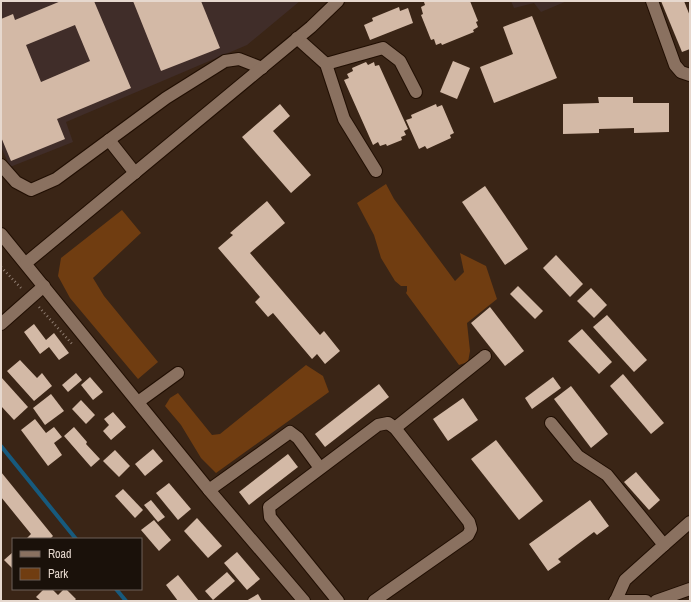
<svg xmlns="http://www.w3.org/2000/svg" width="691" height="602" font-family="'Archivo Narrow',sans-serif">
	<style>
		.industrial { fill: #402d29 }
		.education { fill: #402d28 }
		.green { fill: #703d11 }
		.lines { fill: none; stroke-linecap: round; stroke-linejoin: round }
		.stream { stroke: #175a7d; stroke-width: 4 }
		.building { fill: #d3b9a6; fill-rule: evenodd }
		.minor-casing { stroke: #200e02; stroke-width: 14 }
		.path { stroke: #917f73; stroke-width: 2.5; stroke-dasharray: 1 3; stroke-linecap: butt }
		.minor { stroke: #8a7160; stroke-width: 12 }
	</style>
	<rect width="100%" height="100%" fill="#3a2516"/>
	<polygon class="industrial" points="1,1 300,1 247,45 66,122 73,142 10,167 1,147"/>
	<polygon class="education" points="511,1 567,1 541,12 534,3 514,8"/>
	<g class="green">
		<polygon points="386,184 394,199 455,281 464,272 460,253 486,266 497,299 467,323 470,351 468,362 459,365 406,293 407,291 407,286 401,286 395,281 381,258 374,235 357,203"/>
		<polygon points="122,210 141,233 93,278 104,296 158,362 138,379 70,298 58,276 61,258"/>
		<polygon points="306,365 323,376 329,392 216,473 201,458 181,425 165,406 170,398 178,393 212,435 220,434"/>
	</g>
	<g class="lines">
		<g class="stream">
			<polyline points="1,446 76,539"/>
			<polyline points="116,589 126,601"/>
		</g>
	</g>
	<g class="building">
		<path d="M61,1H94L131,88L57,119L65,139L11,161L1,137V19L13,14L15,20ZM75,25L90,61L41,82L26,45Z"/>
		<polygon points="133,1 201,1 220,48 161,71"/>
		<polygon points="426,1 470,1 478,21 476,22 478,27 473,30 474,32 442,45 441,43 436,45 434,39 431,40 421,15 423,14 421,7 425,5 424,2"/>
		<polygon points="661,1 684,1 690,16 690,49 682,52"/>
		<polygon points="399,7 400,11 408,8 413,23 370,40 364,25 373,21 372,18"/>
		<polygon points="532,16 557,78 494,103 480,67 513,54 503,27"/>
		<polygon points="453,61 470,68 457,99 440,92"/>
		<polygon points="366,62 368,65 374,62 375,66 379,65 408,129 404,131 406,135 401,137 402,140 387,146 386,144 380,146 378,142 373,145 344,80 349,78 347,74 353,71 352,68"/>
		<polygon points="598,97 633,97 633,103 669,103 669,132 634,133 634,128 599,129 599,133 563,134 563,104 599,103"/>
		<polygon points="280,104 290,116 273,131 311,175 291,193 242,137"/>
		<polygon points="436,104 437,107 442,105 454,133 450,135 451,138 427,149 425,146 419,149 406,120 412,118 411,115"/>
		<polygon points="485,186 528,249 505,265 462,202"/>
		<polygon points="267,201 285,223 250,253 320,335 324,331 340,351 325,364 317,354 312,359 273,313 268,317 255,302 260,297 218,248 233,235 230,233"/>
		<polygon points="556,255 583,284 570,297 543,268"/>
		<polygon points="518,286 543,311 535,319 510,294"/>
		<polygon points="591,288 607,305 594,318 577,301"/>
		<polygon points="490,307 524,351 505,366 471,323"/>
		<polygon points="607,315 647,360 634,372 593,327"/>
		<polygon points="34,324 46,340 54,333 69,353 59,360 49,347 40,354 24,332"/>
		<polygon points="582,329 612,362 599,374 568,341"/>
		<polygon points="20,360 37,378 42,373 52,386 34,401 7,371"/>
		<polygon points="76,373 82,380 68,392 62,385"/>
		<polygon points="623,374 664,423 651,434 610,386"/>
		<polygon points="1,377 28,407 14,420 1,406"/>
		<polygon points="90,377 103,392 93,400 81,385"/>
		<polygon points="553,377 561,388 532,409 525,398"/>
		<polygon points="379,384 389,397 325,447 315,434"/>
		<polygon points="571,386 608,434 591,448 554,399"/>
		<polygon points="51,394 64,411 45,425 33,408"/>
		<polygon points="463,398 478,420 448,441 433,419"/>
		<polygon points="81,400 95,415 86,424 72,409"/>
		<polygon points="113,412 126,427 111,440 103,431 109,425 104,419"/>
		<polygon points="35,419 46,433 54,427 62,437 54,443 62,455 48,466 21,430"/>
		<polygon points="74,427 87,442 86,444 100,459 91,467 64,436"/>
		<polygon points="496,440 543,501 519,520 471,459"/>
		<polygon points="153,449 163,461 145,476 135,464"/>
		<polygon points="115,450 130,466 119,477 103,461"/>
		<polygon points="288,454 298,467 249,505 239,492"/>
		<polygon points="1,472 53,536 50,539 26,539 31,534 1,497"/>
		<polygon points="636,472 660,500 649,510 624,482"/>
		<polygon points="169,483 191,509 178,520 156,493"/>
		<polygon points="123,489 143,510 135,518 115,496"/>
		<polygon points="151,500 165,517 158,522 144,505"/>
		<polygon points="590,500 609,526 597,535 594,532 558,559 561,562 548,571 529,544"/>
		<polygon points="197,518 222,546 208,558 184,531"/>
		<polygon points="154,520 171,540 159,551 141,530"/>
		<polygon points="13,552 13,569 4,560"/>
		<polygon points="237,552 260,579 247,590 224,563"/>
		<polygon points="227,572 235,581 213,600 205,591"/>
		<polygon points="178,575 199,601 178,601 166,585"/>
		<polygon points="44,589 52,589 58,595 64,589 66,589 76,599 74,601 41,601 36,597"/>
		<polygon points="258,594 262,601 246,601"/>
	</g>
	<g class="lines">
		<g class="minor-casing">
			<g id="minor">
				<polyline points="652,1 675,65 681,72 690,75"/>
				<polyline points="297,38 326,64 344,119 376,171"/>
				<polyline points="326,64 383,48 400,61 416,92"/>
				<polyline points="109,140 135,173"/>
				<polyline points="1,165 16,182 31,190 56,179 166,98 225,61 239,59 262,68"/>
				<polyline points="1,234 209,490 304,601"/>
				<polyline points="26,263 311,27 338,1"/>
				<polyline points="1,324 44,286"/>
				<polyline points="138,402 178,373"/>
				<polyline points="551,423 578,456 607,475 664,545 625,580 616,600"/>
				<polyline points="395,428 485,356"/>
				<polyline points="209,490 290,432 298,438 320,468"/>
				<polyline points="664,545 690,522"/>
				<polyline points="338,601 270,517 269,507 378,425 388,423 395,428 469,522 471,529 468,535 374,601"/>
				<polyline points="615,601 646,601"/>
				<polyline points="656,601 690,589"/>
			</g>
		</g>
		<g class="path">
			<polyline points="1,267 22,289"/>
			<polyline points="39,307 73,345"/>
		</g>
		<use href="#minor" class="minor"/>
	</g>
	<rect width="691" height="602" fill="none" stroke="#e6d8ce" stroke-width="4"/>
	<rect x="12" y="538" width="130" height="52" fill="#1a110a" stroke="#6c6158"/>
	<rect x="20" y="551" width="20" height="6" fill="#8a7160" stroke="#6c6158"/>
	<text x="48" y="558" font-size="12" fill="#e6d8ce">Road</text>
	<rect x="20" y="568" width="20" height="12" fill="#703d11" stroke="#6c6158"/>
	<text x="48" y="578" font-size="12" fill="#e6d8ce">Park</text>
</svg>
